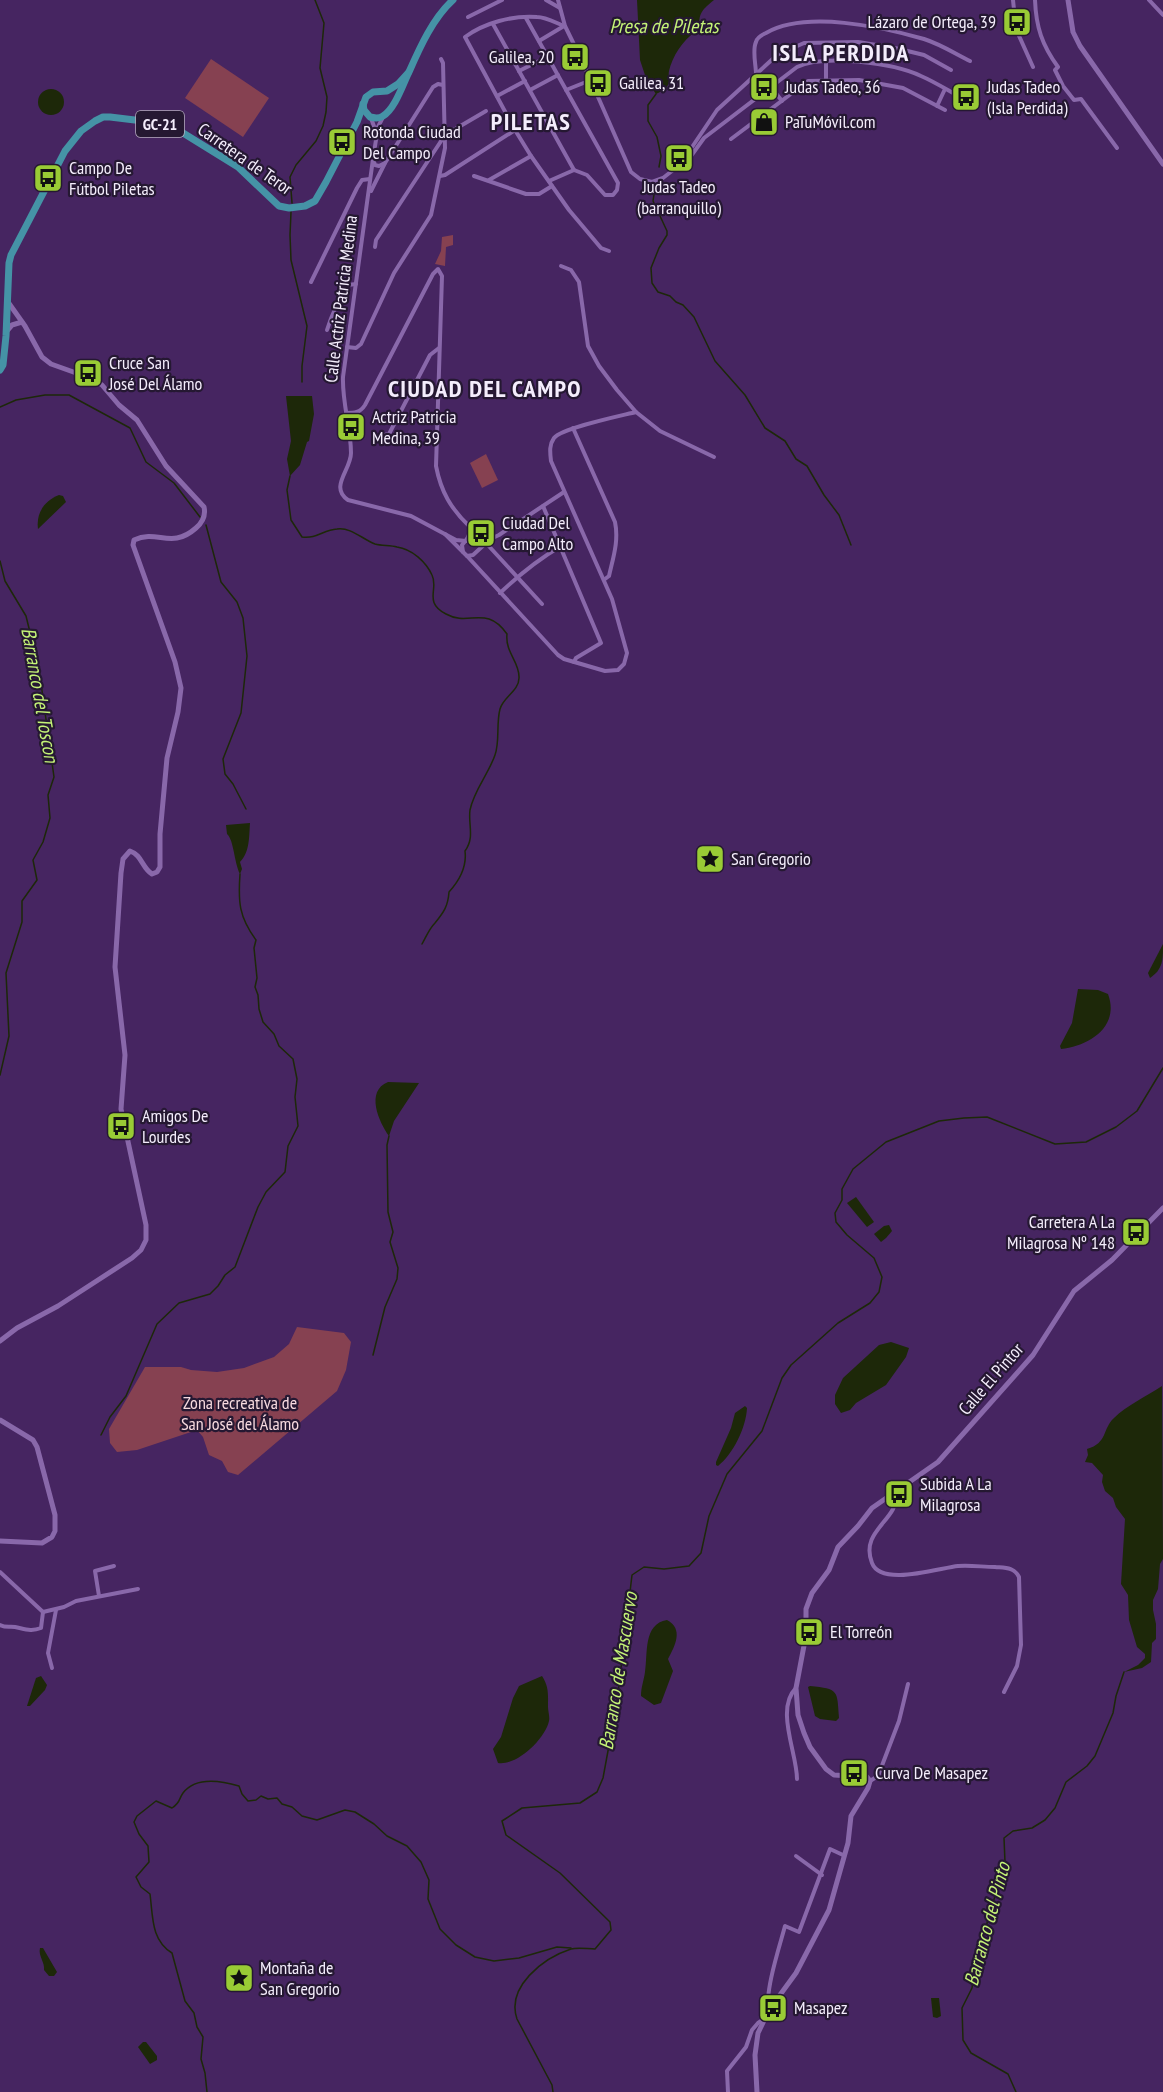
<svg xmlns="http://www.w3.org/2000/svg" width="1163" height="2092" font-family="'PT Sans Narrow',sans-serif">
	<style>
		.green { fill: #864151 }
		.water { fill: #1d2809 }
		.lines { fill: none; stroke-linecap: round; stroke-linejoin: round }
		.stream { stroke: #1d2809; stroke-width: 1.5 }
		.minor { stroke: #8968aa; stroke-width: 4 }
		.tertiary { stroke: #8968aa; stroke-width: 5 }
		.primary { stroke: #4593a6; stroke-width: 7 }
		.labels { text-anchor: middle; stroke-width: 4.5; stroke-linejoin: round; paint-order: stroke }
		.shield { fill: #251832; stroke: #b6adbf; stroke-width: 1.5 }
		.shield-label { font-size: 16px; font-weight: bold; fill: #f4edfc }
		.poi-label { font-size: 18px; fill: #f4edfc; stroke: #251832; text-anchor: start }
		.street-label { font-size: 18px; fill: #f4edfc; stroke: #251832 }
		.park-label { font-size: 18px; fill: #f7dadf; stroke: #251832 }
		.water-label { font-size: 20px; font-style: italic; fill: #c4f377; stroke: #251832 }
		.district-label { font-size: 24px; font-weight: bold; letter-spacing: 1.5px; fill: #f4edfc; stroke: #251832 }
	</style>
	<rect width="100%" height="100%" fill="#462561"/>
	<g class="green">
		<polygon points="211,59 269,98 243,137 185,98"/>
		<polygon points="453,235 453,245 446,247 445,266 435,264 441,251 442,237"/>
		<polygon points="486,454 498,480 482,488 470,463"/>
		<polygon points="297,1327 344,1333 351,1342 346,1370 337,1391 238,1475 228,1472 222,1461 209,1455 203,1437 197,1430 137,1450 117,1452 110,1443 109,1429 145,1367 181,1367 191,1370 217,1372 244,1368 274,1357 289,1344"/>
	</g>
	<g class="water">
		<path d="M637,0H714C700,11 697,16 701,33L695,32C683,40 672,57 669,71C668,76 670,81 668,85C665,90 660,92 656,94L647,81L640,60Z"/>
		<circle cx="51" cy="102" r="13"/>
		<polygon points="286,396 312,396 314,414 309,441 307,442 300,465 290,476 287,459 291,441"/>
		<path d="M59,495L63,496L66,502L38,529C36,513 44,501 59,495Z"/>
		<path d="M250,823C249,836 250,852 240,862L242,869L240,874C234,862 234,840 227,834L226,825Z"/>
		<path d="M1163,944C1163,960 1163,969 1150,978L1148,973Z"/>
		<path d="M1078,989L1098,990L1108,994C1120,1026 1090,1046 1061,1049L1060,1046L1072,1023Z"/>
		<path d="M388,1082L419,1083L394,1121L389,1136C379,1122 365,1091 388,1082Z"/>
		<polygon points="856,1197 874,1222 867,1227 847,1203"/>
		<polygon points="889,1225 892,1231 886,1238 881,1242 874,1234 884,1226"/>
		<polygon points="891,1342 909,1348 906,1357 886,1385 856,1403 850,1410 841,1413 835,1404 835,1395 843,1378 879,1345"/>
		<path d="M1162,1386L1163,1559L1160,1564L1158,1589L1153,1600V1610L1156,1624V1639L1152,1643L1151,1662L1142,1668L1124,1672L1138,1665L1145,1658V1654L1137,1647L1129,1620L1128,1595L1121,1584L1125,1519L1116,1507L1113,1498L1105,1491L1102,1482L1103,1475L1092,1463L1085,1462L1088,1455L1087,1449C1108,1443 1102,1429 1114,1418C1126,1406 1147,1396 1162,1386Z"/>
		<path d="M745,1406L747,1408C746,1428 733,1454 718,1466L716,1465V1462L731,1428L735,1413Z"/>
		<path d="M667,1620C684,1629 675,1646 668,1659L673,1671L661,1703L654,1705L641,1696C641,1687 644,1680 645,1672C648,1653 643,1624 667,1620Z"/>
		<polygon points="41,1676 47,1685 45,1690 30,1706 27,1706 36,1678"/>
		<path d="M542,1676C549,1687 548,1694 548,1707C548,1711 550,1717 549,1721C545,1739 517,1766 498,1763L493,1749L501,1737L513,1698L519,1686Z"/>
		<path d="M810,1686C839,1689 837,1690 839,1718L836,1721L820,1719L815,1716L808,1687Z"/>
		<path d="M40,1948H43L57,1972L54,1976H49L44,1970C45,1962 38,1956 40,1948Z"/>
		<polygon points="931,1998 939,1998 941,2016 937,2018 933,2017"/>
		<polygon points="143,2042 146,2042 157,2056 157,2060 150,2064 138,2047"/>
	</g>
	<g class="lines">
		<g class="stream">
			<polyline points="656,94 648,105 648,121 657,137 661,156 659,167"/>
			<polyline points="655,188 653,201 667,231 667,235 659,248 651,268 652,283 658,292 670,296 676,302 683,305 694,317 715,361 745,395 765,428 785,441 796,459 807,466 824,495 839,515 851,545"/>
			<polyline points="292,203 290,177 296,165 316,141 323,126 326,112 327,97 320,68 324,23 315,0"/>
			<polyline points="291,212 290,235 291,260 307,326 302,366 302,382"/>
			<polyline points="0,407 16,400 45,395 69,395 130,428 146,462 174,483 200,517"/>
			<path d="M290,476L287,490L291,520L302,537C317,539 323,530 337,529C351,527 362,539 375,544C382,546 390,545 397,547C412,549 426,562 432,575C439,589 423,602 446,614C469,627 486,604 507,634C505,653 520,662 519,678C519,691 503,697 500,709C496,724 500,741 495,755C488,775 474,790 470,810C468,825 475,837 465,851C467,867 460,880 449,892C448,906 444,912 435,923C429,929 426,937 422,944"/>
			<polyline points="206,525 221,582 237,602 243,618 247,656 241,713 223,759 225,774 233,784 246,809"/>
			<polyline points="0,561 5,581 26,616 39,669 54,777 48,795 50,818 43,842 33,860 37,880 22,901 22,922 6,973 9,1036 0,1075"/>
			<polyline points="373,1355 385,1307 397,1279 398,1268 390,1242 393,1232 388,1212 387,1145 389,1136"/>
			<path d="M101,1435L110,1417L126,1396L157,1324L179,1303L210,1294L218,1286L225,1275L235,1267L258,1207L266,1192L285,1172L288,1146L298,1126L295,1097L297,1079L293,1059L279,1046L274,1034L263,1022L259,1009L258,995L255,987L257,978L254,948L256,940C239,917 238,902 240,874"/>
			<path d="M207,2092L205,2073L201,2059L203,2037L197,2027L194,2013L185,2001L172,1953C151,1940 153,1917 150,1894L141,1887L136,1877L149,1862L148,1846L139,1834L134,1822L137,1816L156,1801L172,1808C181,1802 178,1800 183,1793C196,1776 222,1781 239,1786L242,1794L248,1801L256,1800L261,1796L268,1799L277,1798L282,1804L292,1807L302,1816L317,1820L345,1810L355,1812L374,1824L387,1836L407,1846L421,1862L429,1880L428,1899L440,1929L456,1945L475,1957L494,1961L519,1958L557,1947L571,1948"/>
			<path d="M553,2092L552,2085L517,2019C506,1987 543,1958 571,1949C578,1947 588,1949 595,1949L611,1930L610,1922L560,1873L506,1835L502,1821L522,1808L580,1803L597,1792L603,1778L617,1702L632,1575L644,1567L664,1569L689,1566L701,1553L709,1516L727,1474L762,1431L782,1378L791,1365L838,1323L870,1303L879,1292L882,1277L874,1258L847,1235L836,1222L835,1213L842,1200V1189L853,1169L886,1142L939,1121L964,1118L987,1117L1055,1144L1086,1142L1116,1127L1137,1111L1163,1068"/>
			<polyline points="1016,2092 1008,2074 971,2053 963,2040 962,2008 972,1988 975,1964 1005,1862 1004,1838 1013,1831 1032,1828 1045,1820 1055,1808 1066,1782 1087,1766 1095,1756 1113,1713 1116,1696 1124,1672"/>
		</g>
		<g class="minor">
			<polyline points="546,0 560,8"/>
			<path d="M558,0L565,26L584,65L631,172L640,179L652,182L663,178L691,156L704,138L797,67C824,54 894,63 921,76C935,82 949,91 962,98L965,104"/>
			<polyline points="1013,0 1016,29 1033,67"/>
			<path d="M1035,0C1036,27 1042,45 1058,67L1055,70L1063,86L1074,100L1081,99L1117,148"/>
			<polyline points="1149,0 1163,15"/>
			<polyline points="468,17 502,0"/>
			<polyline points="526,18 618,183 617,190 613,195 605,195 587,175 574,170 549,181"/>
			<polyline points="493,24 574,170"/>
			<path d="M564,26C556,23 546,17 537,17C513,15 484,23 465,37L515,130L531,156L569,210L601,248L609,251"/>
			<polyline points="539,41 564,26"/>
			<polyline points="826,62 826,79"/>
			<polyline points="519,71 547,57"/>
			<path d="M756,74C756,65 752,50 756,42C757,37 762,35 766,33C806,10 882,27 924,39C940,44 956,54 970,61"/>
			<polyline points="771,87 782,101"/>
			<polyline points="530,90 558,75"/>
			<polyline points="566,90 591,80"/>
			<polyline points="497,96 525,81"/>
			<polyline points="937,106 945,89"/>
			<path d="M383,117L378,127L373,159L343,377C342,403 351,428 351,453C351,470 329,487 348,500L411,516L456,540L466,541"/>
			<polyline points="371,118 376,132"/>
			<polyline points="731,139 808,81 859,80 903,88 945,110"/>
			<polyline points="373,159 375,165 379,166 385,163"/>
			<polyline points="684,159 717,110 777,55 804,43 858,42 895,48 924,55 951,70"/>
			<polyline points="440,176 445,175 515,130"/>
			<polyline points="474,176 526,194 539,194 552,186"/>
			<polyline points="489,180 531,156"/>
			<polyline points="371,191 385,163 433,87 438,84 443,85"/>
			<polyline points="375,247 376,240 445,135 486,111"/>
			<polyline points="561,266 571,270 579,282 588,346 599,366 617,390 636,412 660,431 714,457"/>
			<polyline points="311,282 357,188 362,180 370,179"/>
			<path d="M327,330C332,314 339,299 348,285L356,284"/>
			<polyline points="347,347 356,348 361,344 394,273 431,215 445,148 443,63 441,59"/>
			<path d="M346,413C354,413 360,413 365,405L433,274L438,269L442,276L436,466C441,492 451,509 470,527L471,530L467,539"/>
			<path d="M573,428L615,522C619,541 613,558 609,576L605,579"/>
			<polyline points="379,436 389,434 430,355 439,348"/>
			<polyline points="543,506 601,643 576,658 574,662"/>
			<path d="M445,534L467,556L558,655L564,659L605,671L618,670L624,664L627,653L612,599L551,461C550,452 549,445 554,438C562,428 620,416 636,412"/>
			<polyline points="486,541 499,535 564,492"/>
			<polyline points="486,543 542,604"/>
			<path d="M463,552L462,545C476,527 475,535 492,537"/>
			<polyline points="467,556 473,555 486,543 482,535"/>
			<path d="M500,593C519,575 539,559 561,546"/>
			<path d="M896,1493C900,1520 859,1530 872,1563C881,1587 939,1568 958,1566C971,1565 983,1567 995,1567C1005,1568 1014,1567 1019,1577L1021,1645L1017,1666L1004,1692"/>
			<polyline points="0,1572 43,1612"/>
			<polyline points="99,1596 95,1571 114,1566"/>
			<polyline points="43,1612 64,1607 76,1601 138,1589"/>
			<path d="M0,1625C6,1628 10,1626 15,1627C25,1629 31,1632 41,1628L43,1612"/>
			<polyline points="52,1668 48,1653 56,1610"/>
			<path d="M796,1688C775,1709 797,1753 797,1779"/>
			<polyline points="870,1781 878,1776 899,1721 908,1684"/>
			<polyline points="796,1856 822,1875"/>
			<path d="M769,2010C764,1993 780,1945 785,1926L799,1932L830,1849L843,1855"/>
			<polyline points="728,2092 727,2071 746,2047 752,2030 758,2023 764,2019"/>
		</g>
		<g class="tertiary">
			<polyline points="1068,0 1073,32 1080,46 1163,164"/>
			<polyline points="6,332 12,325 22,322"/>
			<path d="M0,1341L17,1328L58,1306L132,1258L141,1250L146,1240V1225L121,1109L125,1055L115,967L121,873L123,859L130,851C142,855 142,868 152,874L157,872L160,867V834L167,758L178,712L181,688L175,662L133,545L134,540C158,529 171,550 196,528C203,522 206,516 204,507L166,466L137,420L119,405L102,385L93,379L51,364L42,357L25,326L8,302"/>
			<polyline points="0,1420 33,1440 37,1447 55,1515 55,1531 52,1537 42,1543 0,1541"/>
			<polyline points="757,2092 755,2055 758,2033 769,2010 796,1973 829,1910 848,1843 851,1816 868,1788 870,1781 867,1777 834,1775 826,1769 810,1747 804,1733 798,1715 796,1688 806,1635 806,1609 812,1593 829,1570 838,1547 858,1526 872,1508 938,1462 1033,1355 1074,1291 1112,1260 1163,1208"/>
		</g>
		<g class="primary">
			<path d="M363,104L364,110L370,117C374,118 379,119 383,116C395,109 403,84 409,72C420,47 433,18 453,0"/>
			<polyline points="0,370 3,365 6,336 9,263 11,255 65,151 81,131 95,121 103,117 110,117 143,121 175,128 238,167 279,206 289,208 305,206 315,201 326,182 357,122 366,97 373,92 387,91 398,84 408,73"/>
		</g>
	</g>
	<defs>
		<g id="bus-square" transform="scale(1.5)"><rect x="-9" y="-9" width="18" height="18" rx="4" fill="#99cb35" stroke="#251832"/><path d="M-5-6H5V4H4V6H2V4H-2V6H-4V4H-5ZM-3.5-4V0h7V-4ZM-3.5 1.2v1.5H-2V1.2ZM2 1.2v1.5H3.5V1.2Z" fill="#111"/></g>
		<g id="shop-square" transform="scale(1.5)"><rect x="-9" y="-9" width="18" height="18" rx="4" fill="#99cb35" stroke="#251832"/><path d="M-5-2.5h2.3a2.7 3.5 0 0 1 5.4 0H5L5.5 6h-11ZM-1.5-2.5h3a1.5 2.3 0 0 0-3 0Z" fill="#111"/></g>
		<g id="sight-square" transform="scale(1.5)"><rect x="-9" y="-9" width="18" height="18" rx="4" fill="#99cb35" stroke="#251832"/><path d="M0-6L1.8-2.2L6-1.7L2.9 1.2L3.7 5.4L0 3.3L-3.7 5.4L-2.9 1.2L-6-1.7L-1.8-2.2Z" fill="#111"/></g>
	</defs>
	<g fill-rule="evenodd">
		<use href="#bus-square" x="1017" y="22"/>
		<use href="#bus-square" x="575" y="57"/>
		<use href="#bus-square" x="598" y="83"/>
		<use href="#bus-square" x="764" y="87"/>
		<use href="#bus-square" x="966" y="97"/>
		<use href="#shop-square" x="764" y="122"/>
		<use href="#bus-square" x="342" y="142"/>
		<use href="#bus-square" x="679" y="158"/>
		<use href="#bus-square" x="48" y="178"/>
		<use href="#bus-square" x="88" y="373"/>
		<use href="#bus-square" x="351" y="427"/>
		<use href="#bus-square" x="481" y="533"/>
		<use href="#sight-square" x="710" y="859"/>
		<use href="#bus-square" x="121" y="1126"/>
		<use href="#bus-square" x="1136" y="1232"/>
		<use href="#bus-square" x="899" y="1494"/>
		<use href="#bus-square" x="809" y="1632"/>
		<use href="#bus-square" x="854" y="1773"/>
		<use href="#sight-square" x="239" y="1978"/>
		<use href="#bus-square" x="773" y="2008"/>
	</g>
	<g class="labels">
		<rect class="shield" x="136" y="111" width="48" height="26" rx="4.5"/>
		<g class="shield-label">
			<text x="160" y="130">GC-21</text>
		</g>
		<g class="poi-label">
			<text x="996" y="28" text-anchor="end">Lázaro de Ortega, 39</text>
			<text x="554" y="63" text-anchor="end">Galilea, 20</text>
			<text x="619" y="89">Galilea, 31</text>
			<text x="785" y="93">Judas Tadeo, 36</text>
			<text x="987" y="93">Judas Tadeo<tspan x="987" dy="21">(Isla Perdida)</tspan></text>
			<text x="785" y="128">PaTuMóvil.com</text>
			<text x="363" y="138">Rotonda Ciudad<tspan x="363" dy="21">Del Campo</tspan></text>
			<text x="69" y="174">Campo De<tspan x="69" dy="21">Fútbol Piletas</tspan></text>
			<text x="679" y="193" text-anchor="middle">Judas Tadeo<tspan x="679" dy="21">(barranquillo)</tspan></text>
			<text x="109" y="369">Cruce San<tspan x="109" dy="21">José Del Álamo</tspan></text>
			<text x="372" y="423">Actriz Patricia<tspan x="372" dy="21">Medina, 39</tspan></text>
			<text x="502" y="529">Ciudad Del<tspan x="502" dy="21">Campo Alto</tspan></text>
			<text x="731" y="865">San Gregorio</text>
			<text x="142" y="1122">Amigos De<tspan x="142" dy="21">Lourdes</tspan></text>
			<text x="1115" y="1228" text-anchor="end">Carretera A La<tspan x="1115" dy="21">Milagrosa Nº 148</tspan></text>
			<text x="920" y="1490">Subida A La<tspan x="920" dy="21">Milagrosa</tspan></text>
			<text x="830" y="1638">El Torreón</text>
			<text x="875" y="1779">Curva De Masapez</text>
			<text x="260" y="1974">Montaña de<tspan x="260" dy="21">San Gregorio</tspan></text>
			<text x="794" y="2014">Masapez</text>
		</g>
		<g class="street-label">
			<text transform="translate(245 159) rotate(35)" y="6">Carretera de Teror</text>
			<text transform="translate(341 299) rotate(-83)" y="6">Calle Actriz Patricia Medina</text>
			<text transform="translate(991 1379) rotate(-49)" y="6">Calle El Pintor</text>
		</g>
		<g class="park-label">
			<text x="240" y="1409">Zona recreativa de<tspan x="240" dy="21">San José del Álamo</tspan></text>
		</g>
		<g class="water-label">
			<text x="664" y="33">Presa de Piletas</text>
			<text transform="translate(40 695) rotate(80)" y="7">Barranco del Toscon</text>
			<text transform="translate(618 1671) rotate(-81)" y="7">Barranco de Mascuervo</text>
			<text transform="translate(987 1924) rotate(-75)" y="7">Barranco del Pinto</text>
		</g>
		<g class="district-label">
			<text x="841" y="61">ISLA PERDIDA</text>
			<text x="531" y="130">PILETAS</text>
			<text x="485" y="397">CIUDAD DEL CAMPO</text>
		</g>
	</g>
</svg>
